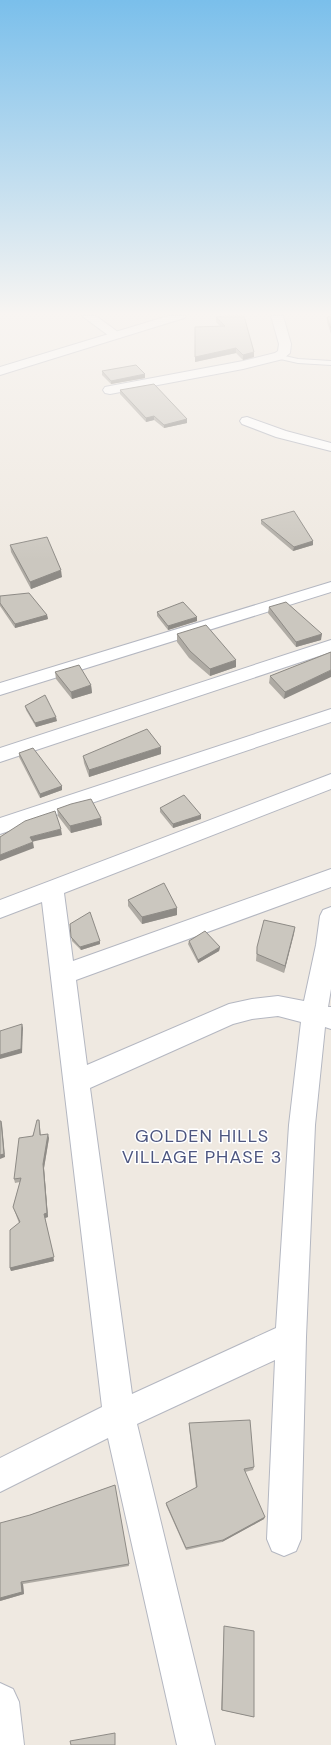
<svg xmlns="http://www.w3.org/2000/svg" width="331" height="1745" font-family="'DM Sans',sans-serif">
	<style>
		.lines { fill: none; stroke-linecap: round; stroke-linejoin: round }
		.lane-casing { stroke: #b4b7c1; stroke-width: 2 }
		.street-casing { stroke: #b4b7c1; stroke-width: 2 }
		.secondary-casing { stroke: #b4b7c1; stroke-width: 2 }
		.lane { fill: #fff; fill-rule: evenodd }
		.street { fill: #fff; fill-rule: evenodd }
		.secondary { fill: #fff; fill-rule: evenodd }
		.wall { fill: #afaba4 }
		.shaded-wall { fill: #8e8b86 }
		.building { fill: #cbc7bf; stroke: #8e8b86 }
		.labels { text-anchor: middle; stroke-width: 3; stroke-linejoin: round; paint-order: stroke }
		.near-neighbourhood-label { font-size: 18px; letter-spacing: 1px; fill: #4d5680; stroke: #fff }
	</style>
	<rect width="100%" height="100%" fill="#efe9e1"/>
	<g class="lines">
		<g class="lane-casing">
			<polygon id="lane" points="276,354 298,359 331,361 331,365 298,363 276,358"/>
		</g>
		<g class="street-casing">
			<g id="street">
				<polygon points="82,316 96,316 122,335 120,338 112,338"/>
				<polygon points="271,316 283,316 291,344 290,353 283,359 243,369 110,394 105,393 103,390 105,387 110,386 243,361 275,353 278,351 279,344"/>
				<polygon points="247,417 286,431 331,443 331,451 276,437 242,424 240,421 242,418"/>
				<polygon points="331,582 331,592 0,695 0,683"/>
				<polygon points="331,640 331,652 0,762 0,748"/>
				<polygon points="331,709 331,722 0,834 0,818"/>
				<path d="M331,774V789L64,893L73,961L331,869V887L76,980L87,1065L229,1004L252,999L278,996L304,1001L316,945L320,916L323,910L331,907V989L328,1007H331V1029L325,1027L315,1125L306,1337L301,1539L296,1551L284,1556L272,1551L267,1539L275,1360L137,1424L215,1745H177L108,1438L0,1492V1458L102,1407L42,902L0,918V900ZM278,1016L301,1022L289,1125L276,1328L132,1394L90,1088L233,1024L252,1019Z"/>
				<polygon points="0,1683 13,1689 19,1702 24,1745 0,1745"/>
			</g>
		</g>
		<g class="secondary-casing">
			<polygon id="secondary" points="168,316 186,316 184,318 0,375 0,367"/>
		</g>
		<use href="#lane" class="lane"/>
		<use href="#street" class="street"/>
		<use href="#secondary" class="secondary"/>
	</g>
	<g class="wall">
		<polygon points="331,316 331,334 327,322 327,317"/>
		<polygon points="216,317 254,357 243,360 236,353 195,362 195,327 220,326 216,322"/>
		<polygon points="102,371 145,374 145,378 111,384 102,375"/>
		<polygon points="120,390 187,419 187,423 164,428 154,420 146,422 120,394"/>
		<polygon points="261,520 313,541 313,545 293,551 261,524"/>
		<polygon points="10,545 62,577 31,589 11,552"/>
		<polygon points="0,596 47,615 48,619 15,628 0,606"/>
		<polygon points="269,607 321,640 296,647 268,613"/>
		<polygon points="157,612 197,621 168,630 157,616"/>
		<polygon points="177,634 236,667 210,676 189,658 177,642"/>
		<polygon points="331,652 284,699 269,683 270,676"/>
		<polygon points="55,672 91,685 92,693 72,699 56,679"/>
		<polygon points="25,706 57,721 36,727 26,710"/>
		<polygon points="19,753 62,786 62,790 40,798 19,757"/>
		<polygon points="161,754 89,777 84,763 83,756"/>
		<polygon points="160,808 201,819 173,828 160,812"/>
		<polygon points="57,809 101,818 102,825 71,833 58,816"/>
		<polygon points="128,900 177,908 177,915 142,924 128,906"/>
		<polygon points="70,924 100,944 81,950 72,941"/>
		<polygon points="295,927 284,973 256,961 257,947"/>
		<polygon points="189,941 220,947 219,951 198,963 188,944"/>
		<polygon points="39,1120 41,1135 49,1138 44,1168 48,1217 45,1218 54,1261 11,1271 10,1268 19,1223 13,1207 20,1182 15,1183 14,1179"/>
		<polygon points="189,1423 254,1467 253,1470 245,1472 264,1519 222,1542 186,1550 166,1505 166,1503 196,1488 189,1427"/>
		<polygon points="115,1485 129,1566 23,1584 24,1594 0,1601 30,1515"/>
		<polygon points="224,1626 254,1717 221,1710 224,1627"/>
	</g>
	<g class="shaded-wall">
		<polygon points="236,348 236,353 195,362 195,357"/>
		<polygon points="254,352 254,357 243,360 243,355"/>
		<polygon points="145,374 145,378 111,384 111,381"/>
		<polygon points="154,416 154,420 146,422 146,418"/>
		<polygon points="187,419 187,423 164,428 164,425"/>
		<polygon points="313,541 313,545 293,551 294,547"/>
		<polygon points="61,570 62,577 31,589 30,582"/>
		<polygon points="47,615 48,619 15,628 15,624"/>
		<polygon points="197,617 197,621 168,630 168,626"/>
		<polygon points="322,634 321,640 296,647 296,642"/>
		<polygon points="236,660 236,667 210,676 210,669"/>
		<polygon points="331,670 331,677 284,699 285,692"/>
		<polygon points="91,685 92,693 72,699 71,692"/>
		<polygon points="56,717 57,721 36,727 35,723"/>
		<polygon points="161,747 161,754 89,777 89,770"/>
		<polygon points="62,786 62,790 40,798 40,794"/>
		<polygon points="201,815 201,819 173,828 173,824"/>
		<polygon points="101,818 102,825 71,833 70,826"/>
		<polygon points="61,829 62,835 31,842 30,837"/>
		<polygon points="33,842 34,848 0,861 0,855"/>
		<polygon points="177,908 177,915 142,924 142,917"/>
		<polygon points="295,927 294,934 284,973 285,966"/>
		<polygon points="100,941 100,944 81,950 80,947"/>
		<polygon points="220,947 219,951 198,963 198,960"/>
		<polygon points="22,1024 23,1028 22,1053 0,1059 0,1055"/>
		<polygon points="1,1121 2,1124 5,1157 0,1159"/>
		<polygon points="48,1134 49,1138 44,1168 48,1217 45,1218 54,1261 11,1271 10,1268 44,1214 43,1164"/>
		<polygon points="265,1517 264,1519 222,1542 223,1540"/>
		<polygon points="21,1582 23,1584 24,1594 0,1601 0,1598"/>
	</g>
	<g class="building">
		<polygon points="224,316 244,316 254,352 243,355 236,348 195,357 195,327 225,326 216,317"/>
		<polygon points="331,316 331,328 327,317"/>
		<polygon points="136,365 145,374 111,381 102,371"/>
		<polygon points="154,384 187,419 164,425 154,416 146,418 120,390"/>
		<polygon points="294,511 313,541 294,547 261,520"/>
		<polygon points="47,537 61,570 30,582 10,545"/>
		<polygon points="29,593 47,615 15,624 0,603 0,596"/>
		<polygon points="183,602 197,617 168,626 157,612"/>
		<polygon points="286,602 322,634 296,642 269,607"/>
		<polygon points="206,625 236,660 210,669 190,651 177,634"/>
		<polygon points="331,652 331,670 285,692 270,676"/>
		<polygon points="79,665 91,685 71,692 55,672"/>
		<polygon points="45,695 56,717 35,723 25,706"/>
		<polygon points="147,729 161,747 89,770 83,756"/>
		<polygon points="33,748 62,786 40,794 19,753"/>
		<polygon points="184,795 201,815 173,824 160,808"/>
		<polygon points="91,799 101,818 70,826 57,809 71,804"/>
		<polygon points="55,811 61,829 30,837 33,842 0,855 0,837 25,821"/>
		<polygon points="164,883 177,908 142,917 128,900"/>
		<polygon points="90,912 100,941 80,947 71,937 70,924"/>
		<polygon points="264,920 295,927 285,966 257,954 257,947"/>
		<polygon points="205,931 220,947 198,960 189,941"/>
		<polygon points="22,1024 21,1049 0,1055 0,1031"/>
		<polygon points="37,1120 39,1120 40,1135 48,1134 43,1164 47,1213 44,1214 54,1257 10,1268 10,1230 20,1222 13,1207 21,1178 14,1179 19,1138 33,1136"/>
		<polygon points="0,1121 1,1121 4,1154 0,1155"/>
		<polygon points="250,1420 254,1467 244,1469 265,1517 223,1540 186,1548 166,1503 197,1487 189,1423"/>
		<polygon points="115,1485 129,1564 21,1582 22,1592 0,1598 0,1523 30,1515"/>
		<polygon points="224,1626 254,1631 254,1717 222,1710"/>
		<polygon points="115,1733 115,1745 71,1745 70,1741"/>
	</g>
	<linearGradient id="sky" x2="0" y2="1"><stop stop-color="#7abfeb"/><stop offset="0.56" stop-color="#f8f5f2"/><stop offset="1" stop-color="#f8f5f2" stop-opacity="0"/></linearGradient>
	<rect width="331" height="560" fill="url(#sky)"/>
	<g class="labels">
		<g class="near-neighbourhood-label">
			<text x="202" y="1142">GOLDEN HILLS<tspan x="202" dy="21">VILLAGE PHASE 3</tspan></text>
		</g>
	</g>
</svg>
